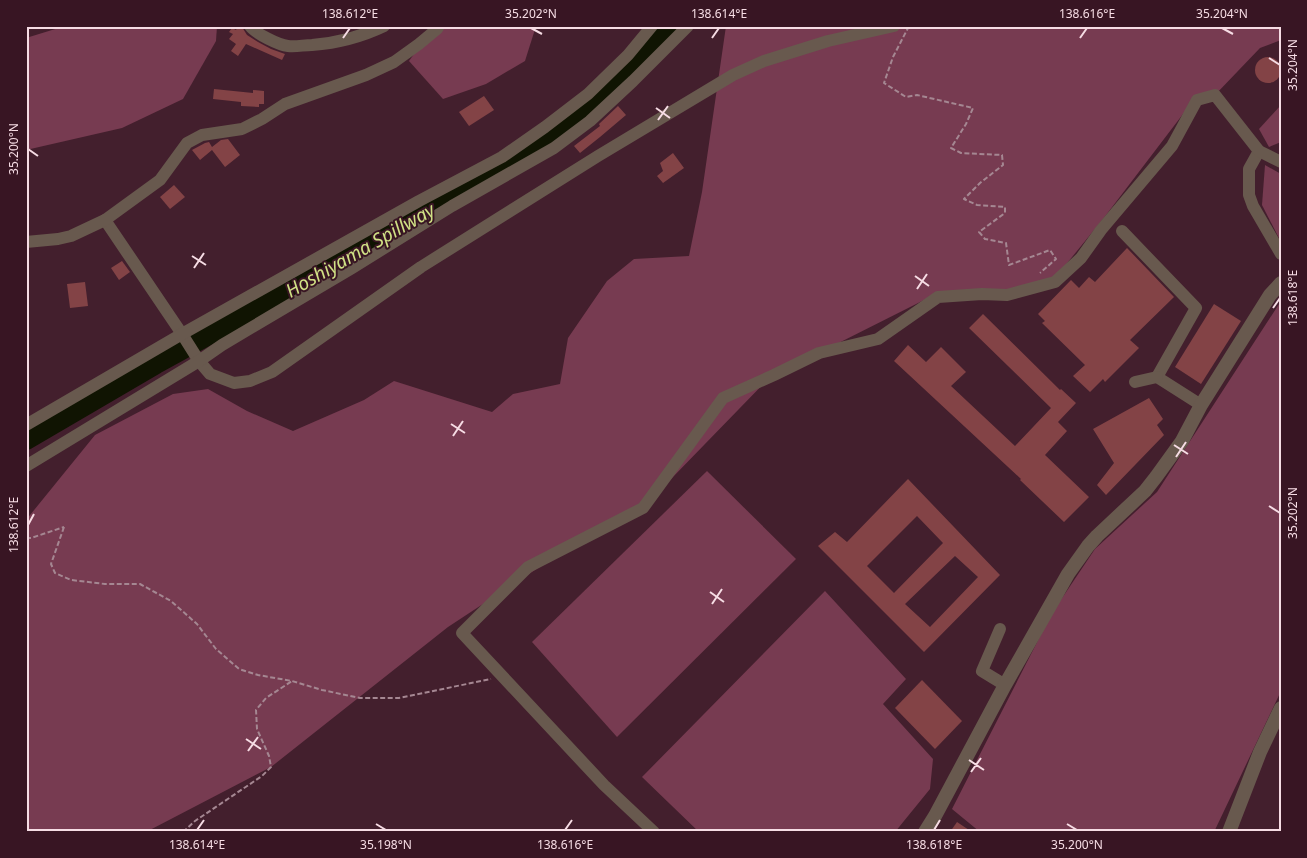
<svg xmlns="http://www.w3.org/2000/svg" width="1307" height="858" font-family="'Noto Sans',sans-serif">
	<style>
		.green { fill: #773b51 }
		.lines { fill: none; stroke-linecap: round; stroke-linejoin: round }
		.river { stroke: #101402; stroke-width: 20 }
		.building { fill: #834346; fill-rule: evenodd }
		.path { stroke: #a58792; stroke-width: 2; stroke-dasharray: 5 2.5; stroke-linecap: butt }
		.minor { stroke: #68594e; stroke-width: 12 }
		.tertiary { stroke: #68594e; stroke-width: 14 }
		.ticks { fill: none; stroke: #f6dce4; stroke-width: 2 }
		.labels { text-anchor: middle; stroke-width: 4; stroke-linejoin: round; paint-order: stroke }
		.water-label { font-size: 19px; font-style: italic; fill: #d0e185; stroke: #381523 }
		.neatline { fill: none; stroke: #f6dce4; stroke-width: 2 }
		.ticks-label { font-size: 12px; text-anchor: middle; fill: #f6dce4 }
	</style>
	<rect width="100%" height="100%" fill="#431f2d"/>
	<g class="green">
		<polygon points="65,26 217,26 216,41 183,99 122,128 26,150 26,38"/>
		<polygon points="434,26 536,26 525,61 486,84 443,99 409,61"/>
		<polygon points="726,26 1281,26 1281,40 1260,48 1215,95 1196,97 1103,219 1055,278 1018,292 938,293 769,378 637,514 608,522 448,627 271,767 146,832 26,832 26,520 95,435 173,394 208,389 247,411 293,431 364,400 394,381 492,412 513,394 560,384 568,338 607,281 634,259 689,256 702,192"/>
		<polygon points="1281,105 1281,142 1269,147 1259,129"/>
		<polygon points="1265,165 1281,174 1281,242 1262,205"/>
		<polygon points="1281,301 1281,691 1214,832 980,832 952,809 1052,613 1095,549 1157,492"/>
		<polygon points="707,471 796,559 617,737 532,642"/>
		<polygon points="825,591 906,679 883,704 933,759 930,789 895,832 699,832 642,777"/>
	</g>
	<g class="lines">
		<polyline class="river" points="26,440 156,364 349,258 453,196 540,148 581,117 617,84 649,51 669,26"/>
	</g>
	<g class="building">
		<polygon points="238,26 242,27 247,35 258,42 271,49 285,54 282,60 246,44 238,56 231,51 236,44 229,39 233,34 229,32 232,28 236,30"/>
		<circle cx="1268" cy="70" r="13"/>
		<polygon points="214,89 253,93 253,90 264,91 264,104 259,104 259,107 241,106 241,102 213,99"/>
		<polygon points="484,96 494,110 469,126 459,112"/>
		<polygon points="618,106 626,115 600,137 580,153 574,146 600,126 599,124"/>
		<polygon points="228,139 240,155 225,167 212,150 200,160 192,150 205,143 209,142 212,147 221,140"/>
		<polygon points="673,153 684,168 663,183 657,176 663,171 660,163"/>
		<polygon points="174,185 185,197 170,209 160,197"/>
		<polygon points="1127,248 1174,297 1130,340 1139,348 1105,382 1103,379 1090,392 1073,376 1085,365 1042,323 1045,321 1038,314 1071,280 1079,288 1089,277 1095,282"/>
		<polygon points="122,261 130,272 119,280 111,268"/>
		<polygon points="85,282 88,306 70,308 67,284"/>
		<polygon points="1214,304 1241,321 1201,384 1175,367"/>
		<polygon points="983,314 1060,390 1061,389 1076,403 1058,422 1067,431 1045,455 1089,497 1064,522 1020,480 1021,479 894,361 908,345 926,362 941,347 966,372 951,386 1015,446 1051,408 969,328"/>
		<polygon points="1149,398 1163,419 1157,425 1164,435 1106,495 1097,485 1114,463 1093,429"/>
		<path d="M908,479L1000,575L924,652L818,546L835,532L847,542ZM917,516L943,543L894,593L867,566ZM955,556L978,577L930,627L905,604Z"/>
		<polygon points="922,680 962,721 935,749 895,708"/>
		<polygon points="957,822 972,832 950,832"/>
	</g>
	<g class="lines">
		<g class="path">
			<polyline points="909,26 893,57 884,83 906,97 917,95 973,108 966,124 951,148 961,153 1002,155 1003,165 980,183 964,199 977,205 1005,207 1005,213 979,232 985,239 1006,243 1009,265 1050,250 1056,259 1040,273"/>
			<polyline points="64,527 51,564 55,573 71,580 105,584 140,584 171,601 197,624 216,649 239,669 258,675 292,681 322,690 360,698 399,698 491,679"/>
			<polyline points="26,538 31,538 64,527"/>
			<polyline points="183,832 195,821 262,776 271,767 269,756 257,729 256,710 266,698 292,681"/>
		</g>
		<g class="minor">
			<path d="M250,26C256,34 279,45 288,46C296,47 304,45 312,45C337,43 361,37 384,26"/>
			<polyline points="1259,151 1249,169 1249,195 1253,206 1281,254"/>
			<polyline points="105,220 182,334 199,361 210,374 234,383 250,381 272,372 421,267 598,156 733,75 764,61 828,41 894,26"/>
			<polyline points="1122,231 1196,308 1157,377 1201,405"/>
			<polyline points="26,242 58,239 71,236 105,220 160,180 187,143 202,135 242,129 262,119 285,104 366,75 394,62 419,44 437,29 439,26"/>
			<polyline points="1135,382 1157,377"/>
			<polyline points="26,425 182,334 419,201 502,157 545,127 588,94 628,55 652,26"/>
			<polyline points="26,466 199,361 222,345 352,268 452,206 554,148 590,121 633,81 688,26"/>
			<polyline points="1000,629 982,671 1005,685"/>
			<polyline points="654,832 604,785 462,633 528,567 643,508 723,398 774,375 819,353 878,339 938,297 982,294 1007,295 1055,282 1081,258 1101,230 1172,146 1197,100 1215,95 1259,151 1281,162"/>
		</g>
		<g class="tertiary">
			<polyline points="925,832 935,816 1005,685 1068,574 1088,546 1097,536 1145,491 1156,477 1182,441 1201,405 1270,295 1281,283"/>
			<polyline points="1229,832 1260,752 1281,708"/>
		</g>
	</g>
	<path class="ticks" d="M531,28L542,34M1222,28L1233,34M343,38L350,28M712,38L719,28M1080,38L1087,28M1269,58L1280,65M656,108L670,118M658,120L668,106M28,149L38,156M192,256L206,265M194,268L204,253M915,276L929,286M917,289L927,274M1273,308L1280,298M451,424L465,433M453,436L463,421M1174,445L1188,454M1176,457L1186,442M1269,506L1280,513M28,525L34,514M710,592L724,602M712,604L722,589M246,739L261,749M248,751L258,737M969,760L984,770M971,772L981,758M376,824L386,830M1067,824L1077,830M197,830L204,820M565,830L572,820M934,830L940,820"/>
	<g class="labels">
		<g class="water-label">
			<text transform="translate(360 250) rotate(-30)" y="7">Hoshiyama Spillway</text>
		</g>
	</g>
	<rect width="1307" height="858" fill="none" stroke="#381523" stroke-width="55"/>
	<rect x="28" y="28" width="1252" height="802" class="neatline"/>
	<g class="ticks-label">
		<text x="350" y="18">138.612°E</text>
		<text x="531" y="18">35.202°N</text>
		<text x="719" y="18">138.614°E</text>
		<text x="1087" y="18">138.616°E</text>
		<text x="1222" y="18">35.204°N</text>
		<text transform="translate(1293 65) rotate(-90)" y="4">35.204°N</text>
		<text transform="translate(14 149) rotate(-90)" y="4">35.200°N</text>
		<text transform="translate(1293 298) rotate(-90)" y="4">138.618°E</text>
		<text transform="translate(1293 513) rotate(-90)" y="4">35.202°N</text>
		<text transform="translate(14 525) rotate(-90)" y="4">138.612°E</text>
		<text x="197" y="849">138.614°E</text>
		<text x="386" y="849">35.198°N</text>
		<text x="565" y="849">138.616°E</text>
		<text x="934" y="849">138.618°E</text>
		<text x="1077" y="849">35.200°N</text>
	</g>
</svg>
